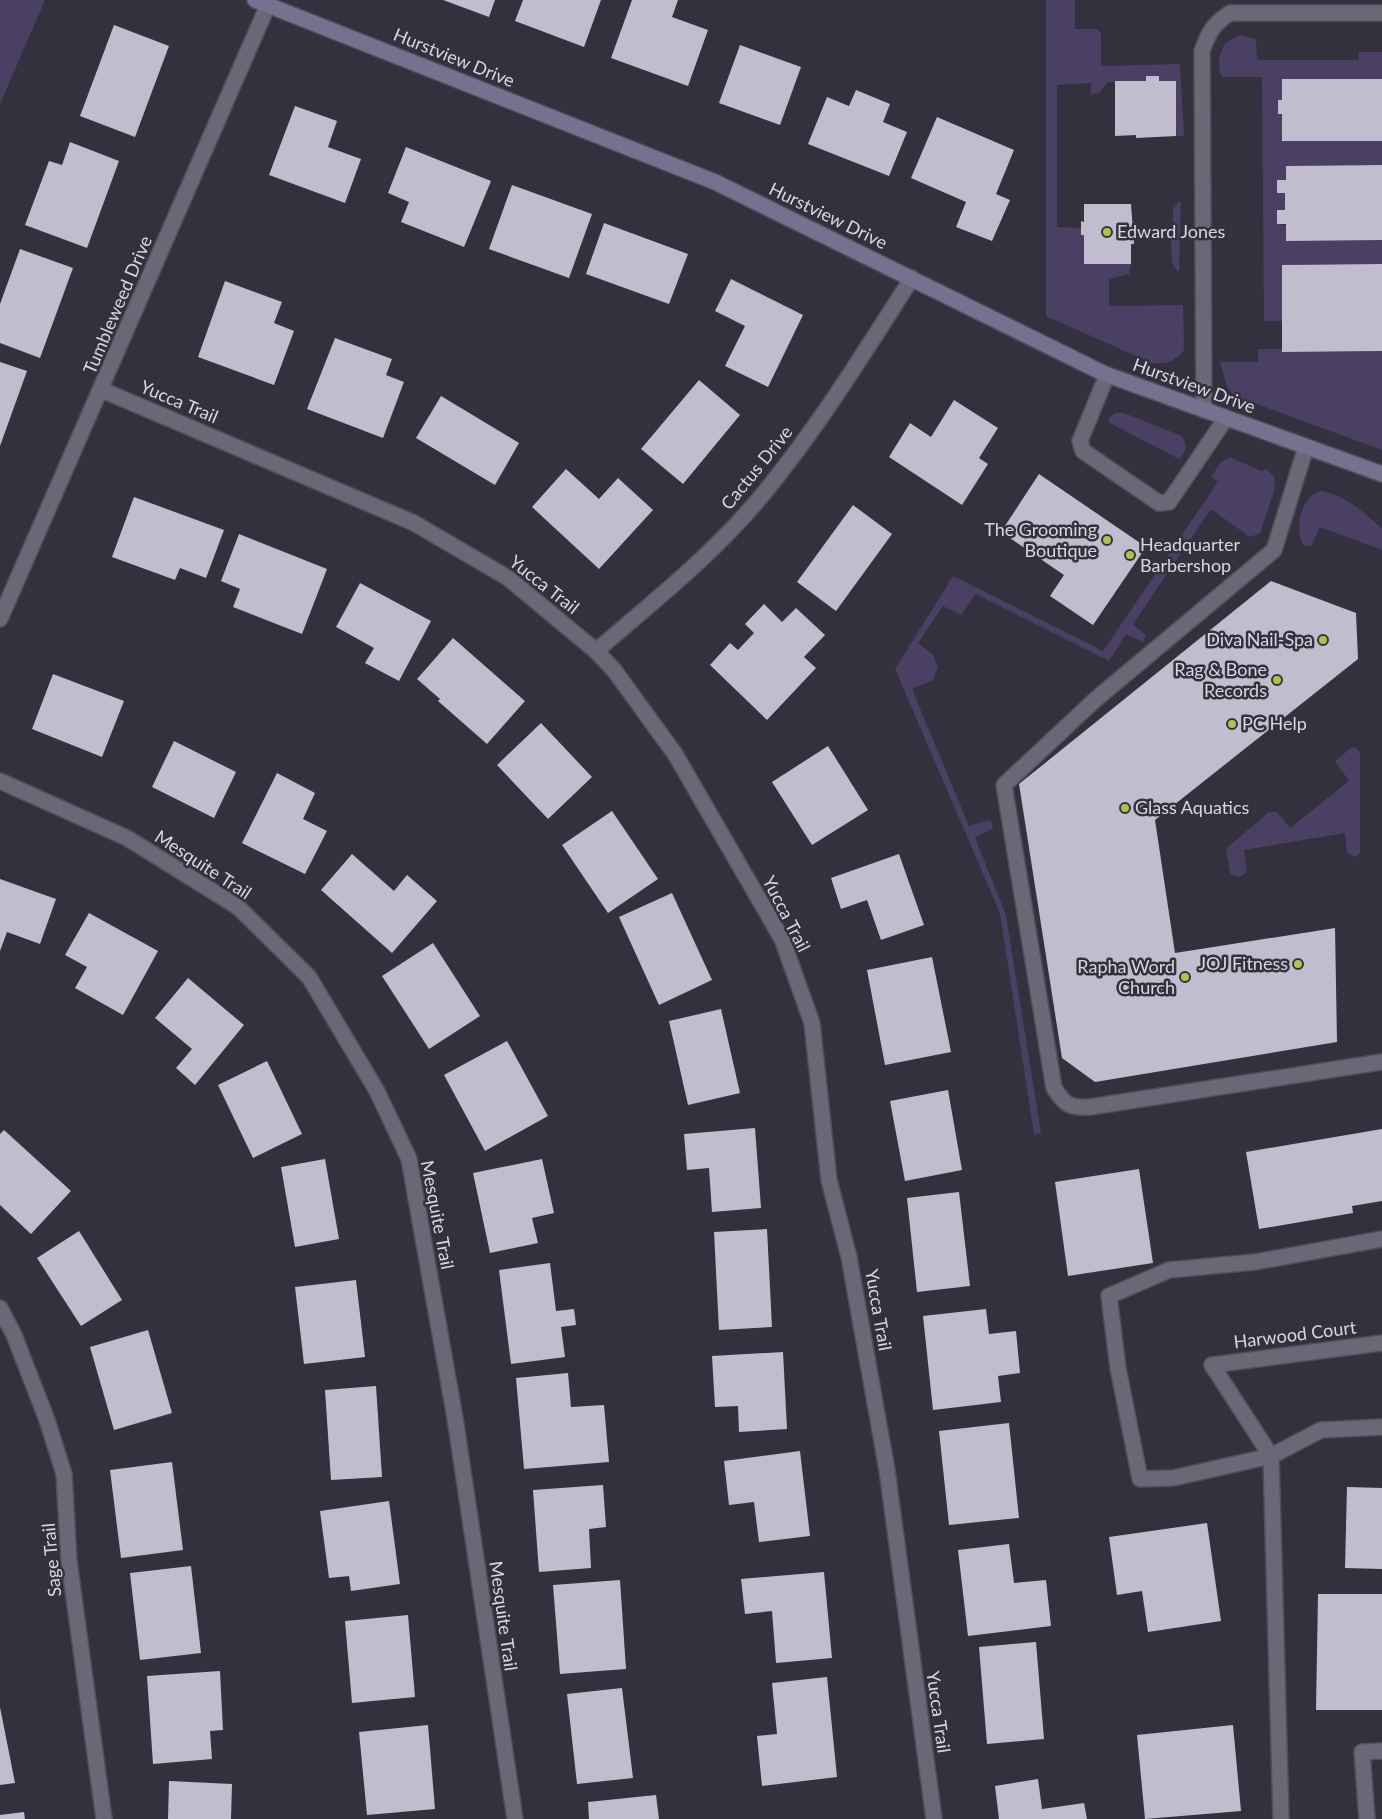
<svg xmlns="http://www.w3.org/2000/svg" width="1382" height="1819" font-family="Lato,sans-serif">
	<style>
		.green { fill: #494064 }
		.building { fill: #c1bdce }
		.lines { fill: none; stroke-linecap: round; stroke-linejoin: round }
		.lane-casing { stroke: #504e59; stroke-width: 18 }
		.street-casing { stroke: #504e59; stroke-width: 18 }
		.secondary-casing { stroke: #504e59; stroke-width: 18 }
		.lane { stroke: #6b6776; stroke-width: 15 }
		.street { stroke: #6b6776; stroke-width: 15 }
		.secondary { stroke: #787091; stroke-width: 15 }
		.poi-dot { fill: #b5c249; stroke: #34313e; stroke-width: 2 }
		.labels { text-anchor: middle; stroke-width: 5; stroke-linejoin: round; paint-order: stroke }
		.street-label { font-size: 18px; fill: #d8d7df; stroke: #34313e }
		.poi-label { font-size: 18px; fill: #d8d7df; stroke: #34313e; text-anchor: end }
	</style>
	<rect width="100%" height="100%" fill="#34313e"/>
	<g class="green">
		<polygon points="0,0 45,0 0,104"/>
		<path d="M1046,0H1075V29H1097L1101,33V66L1180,64L1184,136H1176V81L1108,82L1099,93L1091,94V83L1057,85V227L1081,228V235H1084V264H1131L1129,274L1109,279V306L1183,305L1184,350C1175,361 1166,365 1152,363L1046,316Z"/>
		<path d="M1239,35L1256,39L1257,60H1359V52H1382V79H1282V100H1278V114H1282V141H1382V165L1286,166V180L1277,181V193H1285V210H1277V224L1382,240V264L1282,265V321H1264L1262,77H1222C1216,65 1219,55 1225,43Z"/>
		<polygon points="1178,202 1181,202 1179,271 1177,271 1172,262 1171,238 1146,238 1146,229 1173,230 1173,210"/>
		<polygon points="1258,349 1282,349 1282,352 1382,351 1382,450 1233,395 1227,387 1220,362 1258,362"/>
		<path d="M1116,413H1124L1182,436C1188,447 1187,450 1179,459L1108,422L1111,416Z"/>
		<polygon points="1230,457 1261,471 1266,469 1274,476 1275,489 1260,533 1250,537 1211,509 1133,624 1146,635 1143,642 1126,634 1109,661 976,594 961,615 943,606 918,643 933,655 938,667 933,680 912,689 916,699 969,826 988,820 993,823 992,829 975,838 1006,915 1041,1133 1034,1134 1000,913 895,669 953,576 1103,651 1218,482 1211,477 1221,462"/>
		<path d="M1321,491C1344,494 1366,514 1382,529V550L1320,527L1311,546L1303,545C1294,529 1301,495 1321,491Z"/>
		<path d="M1352,747L1357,749L1360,753V852L1358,855L1354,857L1347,853L1345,833L1244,850L1247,872C1242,877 1236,878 1230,873L1226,850L1229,846L1269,812H1277L1290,828L1349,781L1335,761Z"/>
	</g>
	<g class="building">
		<polygon points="443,0 495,0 489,17"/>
		<polygon points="523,0 601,0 584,47 515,21"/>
		<polygon points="632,0 678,0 672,17 708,30 688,86 611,58"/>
		<polygon points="114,25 169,46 135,137 80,116"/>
		<polygon points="740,45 801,67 780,125 719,103"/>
		<polygon points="1146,76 1159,76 1159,81 1176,81 1176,136 1136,138 1136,135 1115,136 1115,81 1146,81"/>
		<polygon points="1282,79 1382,79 1382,141 1282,141 1282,114 1278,114 1278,100 1282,100"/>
		<polygon points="856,90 890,104 883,122 907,132 889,176 808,144 827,97 849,106"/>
		<polygon points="295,106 337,121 328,147 361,159 345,203 269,175"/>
		<polygon points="937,117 1014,150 996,194 1010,200 992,241 956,227 966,202 911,178"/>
		<polygon points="70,142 119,161 87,248 25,225 49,161 62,165"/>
		<polygon points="406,147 491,181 464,247 401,222 409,202 388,193"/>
		<polygon points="1382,165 1382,240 1286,241 1286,224 1277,224 1277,210 1285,210 1285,193 1277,193 1277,180 1286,180 1286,166"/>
		<polygon points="512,185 592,214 569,278 489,249"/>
		<polygon points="1084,204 1131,204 1134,244 1131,244 1131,264 1084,264 1084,235 1081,235 1081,221 1084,222"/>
		<polygon points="604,223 688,254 669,304 586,274"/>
		<polygon points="20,249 73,268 40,358 0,343 0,304"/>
		<polygon points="1382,264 1382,351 1282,352 1282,265"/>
		<polygon points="731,279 803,315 768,387 725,366 745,326 715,311"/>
		<polygon points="225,281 282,302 274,323 294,331 274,385 198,357"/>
		<polygon points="335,338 392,359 386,375 404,382 383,438 307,409"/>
		<polygon points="0,362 27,371 0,446"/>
		<polygon points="699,380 740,415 683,484 641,449"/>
		<polygon points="441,396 519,443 495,485 416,438"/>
		<polygon points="954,400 998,428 979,458 988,464 962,505 889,457 910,423 931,437"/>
		<polygon points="566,469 599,499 618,478 653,510 599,569 532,507"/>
		<polygon points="1039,474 1146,547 1093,625 1050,596 1064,575 1001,532"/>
		<polygon points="134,497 224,530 206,578 180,568 175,580 112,557"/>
		<polygon points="853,505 892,534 836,611 797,582"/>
		<polygon points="239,534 327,569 302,634 233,607 240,589 221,581"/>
		<polygon points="1271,581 1356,613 1358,659 1155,820 1175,953 1335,928 1337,1042 1095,1082 1062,1058 1019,784"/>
		<polygon points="360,583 431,621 399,681 365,663 374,648 336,627"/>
		<polygon points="764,604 782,622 796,608 825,635 804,657 816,668 767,720 710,665 730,643 738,650 754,633 745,624"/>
		<polygon points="453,638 525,701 487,744 438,701 440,699 417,679"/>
		<polygon points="53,674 124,701 102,757 32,729"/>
		<polygon points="541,723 592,777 548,819 497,765"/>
		<polygon points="174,741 236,772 214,818 152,787"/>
		<polygon points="828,746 868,810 812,845 772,782"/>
		<polygon points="277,773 315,793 303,819 327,831 305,874 242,843"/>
		<polygon points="612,811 658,879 608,913 562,845"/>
		<polygon points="352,854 394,891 407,875 437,901 392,953 321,890"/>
		<polygon points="899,854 924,925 881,940 867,900 841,909 831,878"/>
		<polygon points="0,879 56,899 40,944 7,932 0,951"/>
		<polygon points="672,893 712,980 659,1005 619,917"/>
		<polygon points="89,913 158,951 123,1015 75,988 87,967 65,955"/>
		<polygon points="433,943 480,1016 429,1049 382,976"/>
		<polygon points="932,957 951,1052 885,1065 867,970"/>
		<polygon points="188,978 244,1025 195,1085 176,1068 192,1049 155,1018"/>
		<polygon points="721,1009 740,1093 688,1105 669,1021"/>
		<polygon points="507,1041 548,1116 485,1151 444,1075"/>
		<polygon points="267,1061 302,1134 253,1158 218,1085"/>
		<polygon points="948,1090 962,1170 905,1181 890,1101"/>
		<polygon points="755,1128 761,1208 712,1212 709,1168 687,1170 684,1134"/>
		<polygon points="1382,1129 1382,1201 1352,1206 1353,1213 1259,1229 1246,1152"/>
		<polygon points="4,1130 71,1191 31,1234 0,1205 0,1134"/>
		<polygon points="325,1159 339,1239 295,1247 281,1167"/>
		<polygon points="542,1159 554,1213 532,1218 538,1243 490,1253 473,1173"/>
		<polygon points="1139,1169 1153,1263 1068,1276 1055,1182"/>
		<polygon points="959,1192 970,1286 917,1292 907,1198"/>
		<polygon points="767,1229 772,1327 719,1330 714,1232"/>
		<polygon points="79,1231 122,1300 81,1326 37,1258"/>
		<polygon points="550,1263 556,1311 574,1309 576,1325 561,1327 565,1357 511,1364 499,1270"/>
		<polygon points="356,1280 365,1357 304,1364 295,1287"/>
		<polygon points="986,1309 989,1334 1016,1331 1020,1373 998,1376 1001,1402 933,1410 923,1316"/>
		<polygon points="148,1330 172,1413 114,1430 90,1347"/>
		<polygon points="783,1352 787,1429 739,1432 738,1406 715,1407 712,1356"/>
		<polygon points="568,1373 571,1407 604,1405 609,1462 524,1469 516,1378"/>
		<polygon points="376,1386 382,1477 331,1480 325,1390"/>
		<polygon points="1009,1423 1019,1518 949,1525 939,1431"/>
		<polygon points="800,1451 810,1536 759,1542 754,1502 729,1505 724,1461"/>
		<polygon points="172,1462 183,1550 121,1558 110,1470"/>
		<polygon points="603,1485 606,1527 589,1529 591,1568 539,1572 533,1490"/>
		<polygon points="1347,1487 1382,1488 1382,1569 1345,1568"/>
		<polygon points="389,1501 400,1584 351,1591 349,1576 329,1578 320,1511"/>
		<polygon points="1207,1523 1221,1621 1148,1632 1142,1591 1117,1595 1109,1537"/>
		<polygon points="1009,1544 1014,1583 1046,1580 1051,1626 968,1636 958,1550"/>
		<polygon points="191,1566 201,1653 140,1660 130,1573"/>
		<polygon points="824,1572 832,1658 776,1663 772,1611 745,1614 741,1579"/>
		<polygon points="620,1580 626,1669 560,1674 553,1585"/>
		<polygon points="1318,1594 1382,1594 1382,1710 1316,1710"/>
		<polygon points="408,1615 415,1697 352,1703 345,1621"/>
		<polygon points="1036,1642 1044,1739 987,1744 979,1647"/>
		<polygon points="220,1671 223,1730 210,1731 212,1759 153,1764 147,1676"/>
		<polygon points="827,1677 837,1777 762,1786 757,1736 777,1734 772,1683"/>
		<polygon points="622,1688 633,1778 577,1784 567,1694"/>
		<polygon points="0,1707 15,1783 0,1785"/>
		<polygon points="428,1725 435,1809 367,1815 359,1732"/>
		<polygon points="1233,1725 1241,1811 1145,1819 1137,1735"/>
		<polygon points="1038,1779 1042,1809 1084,1803 1087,1819 999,1819 995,1786"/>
		<polygon points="169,1781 232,1784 231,1819 168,1819"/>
		<polygon points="656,1795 659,1819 589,1819 588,1802"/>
		<polygon points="24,1812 25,1819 0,1819 0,1815"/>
	</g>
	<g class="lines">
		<g class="lane-casing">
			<g id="lane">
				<polyline points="1107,375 1080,441 1083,451 1159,503 1169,502 1226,418"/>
				<path d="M1204,410L1202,51C1209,32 1213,24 1230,13H1382"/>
				<path d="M1306,447L1274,550L1096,699L1004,785L1054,1088C1065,1105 1069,1108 1090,1107L1382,1062"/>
				<polyline points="1382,1239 1255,1262 1169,1270 1109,1296 1118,1368 1140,1479 1173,1478 1271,1456 1321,1430 1382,1427"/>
				<polyline points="1212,1365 1271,1456 1281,1819"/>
				<polyline points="1367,1819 1362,1752 1382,1751"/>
			</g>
		</g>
		<g class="street-casing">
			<g id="street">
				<polyline points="102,390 414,523 508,578 596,651 614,670 675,754 782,939 812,1023 829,1180 849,1257 887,1470 934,1819"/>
				<polyline points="0,619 268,5"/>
				<path d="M596,651C654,601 715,553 764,493C819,426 865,351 912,278"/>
				<polyline points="0,781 127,838 238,907 309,977 377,1091 409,1159 455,1418 515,1819"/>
				<polyline points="0,1308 14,1335 47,1420 64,1474 69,1561 104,1819"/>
				<polyline points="1212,1365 1382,1343"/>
			</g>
		</g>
		<g class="secondary-casing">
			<polyline id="secondary" points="255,0 715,182 1105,374 1382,474"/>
		</g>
		<use href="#lane" class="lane"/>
		<use href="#street" class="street"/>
		<use href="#secondary" class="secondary"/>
	</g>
	<g class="poi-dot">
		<circle cx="1107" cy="232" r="5"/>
		<circle cx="1107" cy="540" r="5"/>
		<circle cx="1130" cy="555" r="5"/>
		<circle cx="1323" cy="640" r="5"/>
		<circle cx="1277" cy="680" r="5"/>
		<circle cx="1232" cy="724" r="5"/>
		<circle cx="1125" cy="808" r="5"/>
		<circle cx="1298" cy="964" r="5"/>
		<circle cx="1185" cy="977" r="5"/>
	</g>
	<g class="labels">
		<g class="street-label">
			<text transform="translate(454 58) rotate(22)" y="6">Hurstview Drive</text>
			<text transform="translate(828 216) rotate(26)" y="6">Hurstview Drive</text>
			<text transform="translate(118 305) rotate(-67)" y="6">Tumbleweed Drive</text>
			<text transform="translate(1194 386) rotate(20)" y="6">Hurstview Drive</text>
			<text transform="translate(179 402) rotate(23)" y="6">Yucca Trail</text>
			<text transform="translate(757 468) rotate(-51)" y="6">Cactus Drive</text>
			<text transform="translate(544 585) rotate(38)" y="6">Yucca Trail</text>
			<text transform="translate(203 865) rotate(33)" y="6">Mesquite Trail</text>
			<text transform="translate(786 914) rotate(63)" y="6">Yucca Trail</text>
			<text transform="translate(437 1215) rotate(79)" y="6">Mesquite Trail</text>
			<text transform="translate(878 1310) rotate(80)" y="6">Yucca Trail</text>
			<text transform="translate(1295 1335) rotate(-7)" y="6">Harwood Court</text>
			<text transform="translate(52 1560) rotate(-95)" y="6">Sage Trail</text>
			<text transform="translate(503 1616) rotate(82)" y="6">Mesquite Trail</text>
			<text transform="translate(938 1712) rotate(82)" y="6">Yucca Trail</text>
		</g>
		<g class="poi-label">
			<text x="1117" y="238" text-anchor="start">Edward Jones</text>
			<text x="1097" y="536">The Grooming<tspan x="1097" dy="21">Boutique</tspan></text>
			<text x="1140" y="551" text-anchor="start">Headquarter<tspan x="1140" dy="21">Barbershop</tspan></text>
			<text x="1313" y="646">Diva Nail-Spa</text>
			<text x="1267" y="676">Rag &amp; Bone<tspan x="1267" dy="21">Records</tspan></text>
			<text x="1242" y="730" text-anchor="start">PC Help</text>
			<text x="1135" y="814" text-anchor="start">Glass Aquatics</text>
			<text x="1288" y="970">JOJ Fitness</text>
			<text x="1175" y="973">Rapha Word<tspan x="1175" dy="21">Church</tspan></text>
		</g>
	</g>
</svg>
